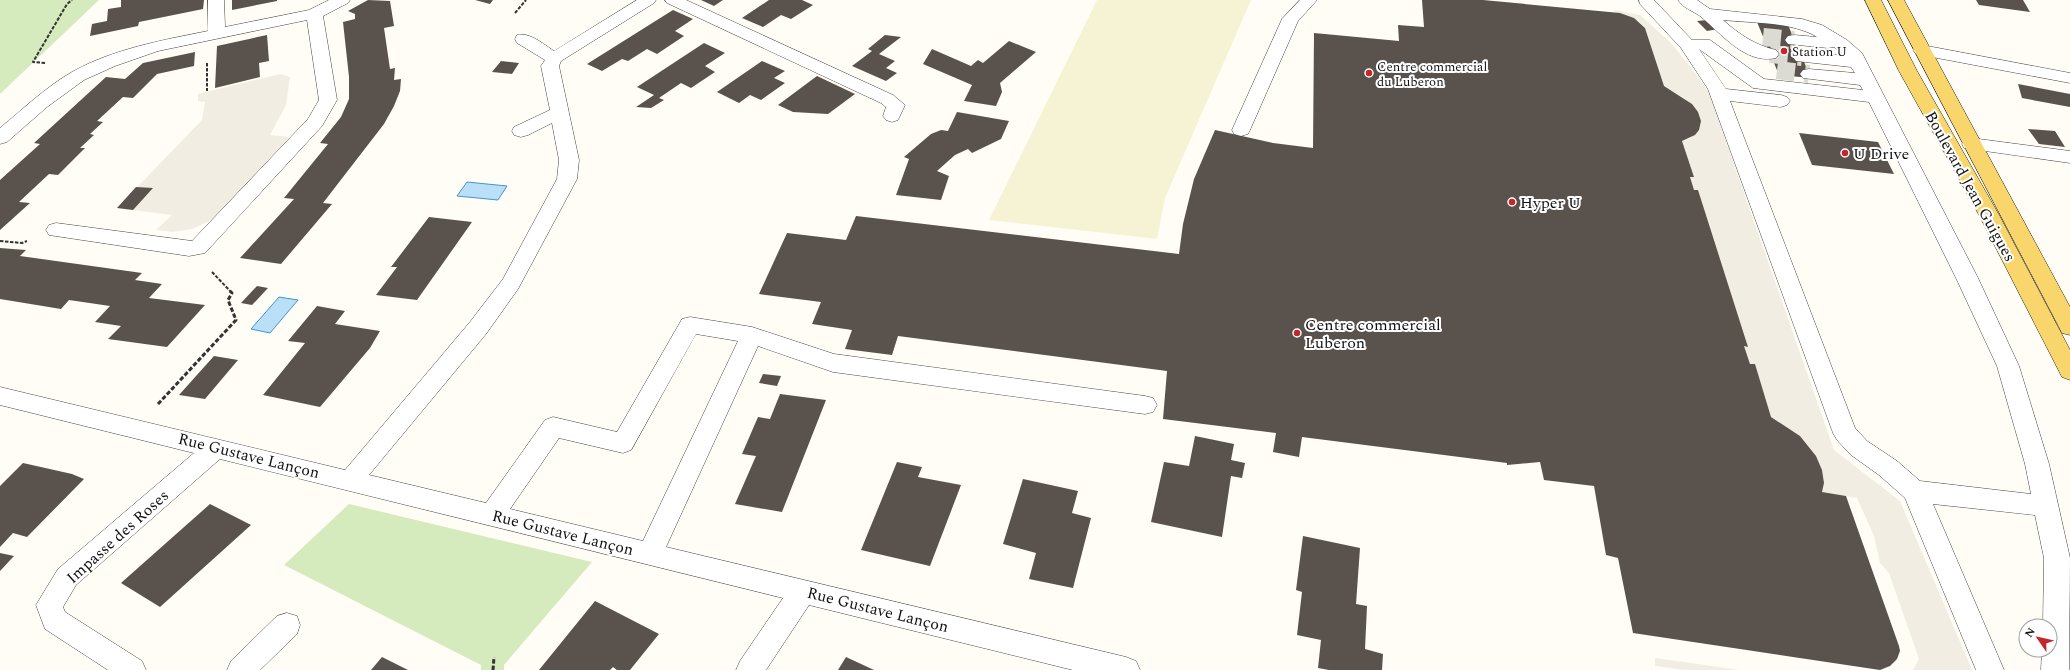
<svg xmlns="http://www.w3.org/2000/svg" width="2070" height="670" font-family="Spectral,serif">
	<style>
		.farmland { fill: #f6f3d4 }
		.green { fill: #d5ebbd }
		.plaza { fill: #f1ede2 }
		.water { fill: #b9e0f7; stroke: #3f96cf }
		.building { fill: #5a524d }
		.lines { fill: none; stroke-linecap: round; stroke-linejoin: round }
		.minor-tunnel { stroke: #dbdad3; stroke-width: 18; stroke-dasharray: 18 10; stroke-linecap: butt }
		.minor-casing { stroke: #444; stroke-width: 1 }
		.major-casing { stroke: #222; stroke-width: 1 }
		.path-far1 { stroke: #333; stroke-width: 2; stroke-dasharray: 3.5 1.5; stroke-linecap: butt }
		.path { stroke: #333; stroke-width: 3; stroke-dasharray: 4.5 2; stroke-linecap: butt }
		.minor { fill: #fff; fill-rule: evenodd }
		.major { fill: #f9d66b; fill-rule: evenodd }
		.poi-dot { fill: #c4262e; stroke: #fff; stroke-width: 1.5 }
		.labels { text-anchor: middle; stroke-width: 4; stroke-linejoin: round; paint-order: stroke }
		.far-poi-label { font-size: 13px; fill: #111; stroke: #fff; text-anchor: start }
		.poi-label { font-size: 16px; fill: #111; stroke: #fff; text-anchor: start }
		.street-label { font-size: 16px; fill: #111; stroke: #fff }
	</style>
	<rect width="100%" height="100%" fill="#fffdf5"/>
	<polygon class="farmland" points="1097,0 1251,0 1165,198 1157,239 989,220"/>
	<g class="green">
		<polygon points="0,0 99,0 0,94"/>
		<polygon points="349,504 592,562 504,665 504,670 481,670 481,665 284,565"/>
	</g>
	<g class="plaza">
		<polygon points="1615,10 1640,15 1671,43 1696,74 1709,93 1834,450 1900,501 1972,670 1913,670 1919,659 1889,573 1880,563 1874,536 1857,498 1822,492 1824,483 1822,470 1816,456 1800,436 1771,417 1755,364 1750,364 1744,346 1698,190 1694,190 1690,177 1694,177 1682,141 1691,138 1699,130 1701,121 1698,112 1684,98 1664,86 1647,33 1643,25 1634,18 1614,12"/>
		<polygon points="280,74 290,77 286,105 270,135 290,137 216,218 192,229 172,232 156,230 172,215 117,208 202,120 205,102 198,101 198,94"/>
		<polygon points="1655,658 1740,670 1685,670 1655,666"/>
	</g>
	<g class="water">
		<polygon points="467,182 507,186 498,200 457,196"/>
		<polygon points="279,297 298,300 270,333 251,329"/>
	</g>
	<g class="building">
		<polygon points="121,0 204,0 203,9 139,22 138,26 90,36 92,24 107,21 108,9 121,7"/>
		<polygon points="232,0 277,0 277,1 232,10"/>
		<polygon points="368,0 390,1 394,26 384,28 390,69 395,68 394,80 401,79 400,91 394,106 384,124 323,203 332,204 281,264 240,258 294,199 284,198 328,144 320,143 341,117 349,99 349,77 343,22 355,19 355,14 348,11"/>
		<polygon points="475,0 493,0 490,4"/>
		<polygon points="701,0 723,0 714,6"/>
		<polygon points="769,0 802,0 813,5 791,19 781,15 763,27 742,18"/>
		<polygon points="1422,0 1483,0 1620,13 1634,18 1645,28 1664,86 1692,104 1698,112 1701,121 1699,130 1695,135 1682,141 1694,177 1690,177 1694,190 1698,190 1748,347 1744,346 1750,364 1755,364 1771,417 1800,436 1816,456 1822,470 1824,483 1822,492 1846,496 1899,646 1900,651 1897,659 1890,666 1880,670 1633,633 1618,558 1606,555 1594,486 1544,480 1540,462 1507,465 1507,463 1302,437 1299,457 1273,452 1276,433 1163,419 1167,371 898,336 892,355 845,349 852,330 812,324 821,302 759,294 787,233 846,240 856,216 1179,254 1183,224 1194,179 1215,130 1273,143 1313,148 1314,33 1399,41 1398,25 1424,27"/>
		<polygon points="1976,0 2023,0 2030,12 1979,5"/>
		<polygon points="673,10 693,19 675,31 684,36 657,54 647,49 628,61 622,59 602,71 587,64"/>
		<polygon points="1708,20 1718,29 1707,31 1697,21"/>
		<polygon points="1757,22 1788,25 1811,78 1779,75"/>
		<polygon points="267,35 269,61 259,63 260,77 215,88 217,46"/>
		<polygon points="885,35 901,37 879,54 895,61 886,68 897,73 886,81 852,66 872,51 868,49"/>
		<polygon points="1009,41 1036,52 1000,83 1002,92 996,106 964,101 972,85 923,64 932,49 971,66 978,60 983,63"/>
		<polygon points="704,43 725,53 705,66 715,72 691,88 681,83 659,98 664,100 651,108 636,107 654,95 637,87"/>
		<polygon points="195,52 194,66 157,74 133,98 123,97 97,121 103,122 90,134 94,135 80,148 85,148 58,175 49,174 19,202 30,203 0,230 0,180 40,144 34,143 106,77 125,79 143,63"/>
		<polygon points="501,61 519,63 512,74 492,72"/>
		<polygon points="762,61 785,71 774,78 785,83 761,100 750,95 739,103 717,92"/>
		<polygon points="817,76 855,94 828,114 793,112 778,105"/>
		<polygon points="2018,84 2070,94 2070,107 2022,98"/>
		<polygon points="957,112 1009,121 1001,139 972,153 968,149 955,155 937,171 949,176 941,200 896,195 909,159 904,157 931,134 941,130 948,131"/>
		<polygon points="2028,129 2055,131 2065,147 2039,144"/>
		<polygon points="1799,133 1878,142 1894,174 1812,165"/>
		<polygon points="136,187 153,188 133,210 117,208"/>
		<polygon points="429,217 472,222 417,300 376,295 397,267 391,267"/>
		<polygon points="0,248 26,250 20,256 142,273 135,280 162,284 149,298 205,305 167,347 108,339 121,326 95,322 110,306 69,300 61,309 0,299"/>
		<polygon points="257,286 268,288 252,305 241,303"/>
		<polygon points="317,306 345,311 335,324 380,331 370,348 320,407 263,395 305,343 288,341"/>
		<polygon points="214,356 238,360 205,399 179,395"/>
		<polygon points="763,374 781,376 777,386 759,383"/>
		<polygon points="780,394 826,400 782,512 735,504 756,456 742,454 758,417 770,419"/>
		<polygon points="1195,436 1234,444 1231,460 1245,463 1242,478 1231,476 1222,537 1151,522 1164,462 1189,466"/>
		<polygon points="897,462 922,467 918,477 961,485 930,566 861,550"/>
		<polygon points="23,463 72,474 84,479 27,537 13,533 0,547 0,486"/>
		<polygon points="1023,479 1078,491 1072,513 1091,518 1073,588 1029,579 1036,553 1003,544"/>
		<polygon points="210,504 251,525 160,607 121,583"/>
		<polygon points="1303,536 1360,548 1356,604 1367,606 1365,649 1383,654 1382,670 1329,670 1318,668 1321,640 1297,635 1302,592 1296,590"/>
		<polygon points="0,553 14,556 0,571"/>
		<polygon points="595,601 659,634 630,670 617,670 613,667 610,670 539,670"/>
		<polygon points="382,657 408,670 371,670"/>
		<polygon points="846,657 874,670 838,670"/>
	</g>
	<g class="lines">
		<g class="minor-tunnel">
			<polyline points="1763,37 1794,40"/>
			<polyline points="1770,54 1802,57"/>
			<polyline points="1777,70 1809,74"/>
		</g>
		<g class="minor-casing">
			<g id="minor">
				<path d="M208,0H224L225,27L309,10L329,0H350L348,3L323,16L337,100L322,126L205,253L189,256L49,235L46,230L49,225L56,223L192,241L308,119L319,100L307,20L158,51L115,66L84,80L47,107L7,142L0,144V128C23,109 46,87 72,72C113,49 163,40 208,31Z"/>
				<path d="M637,0H656L654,3L561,61L559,66L579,160L577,179L518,289L486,334L369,475L486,503L545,420L553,417L617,432L682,319L690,317L752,327L834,354L1145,396L1153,398L1157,405L1153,412L1145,414L833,372L758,346L666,547L1126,657L1136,661L1140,670H1073L809,605L766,670H736L740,661L783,598L220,459L76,585L63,607L65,612L142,661L146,670H108L45,629L36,605L58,569L194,453L0,405V387L345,470L470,322L503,279L557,179L559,160L552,123L528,135L521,137L514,135L512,131L514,127L550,110L541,66L545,60L517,43L515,39L517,35C530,32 543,44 554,51ZM696,334L738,341L643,541L510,509L559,438L623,453L631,450Z"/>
				<polygon points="665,0 686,0 893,95 905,105 898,120 892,122 886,120 883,116 886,107 881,103 667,3"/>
				<polygon points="1300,0 1317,0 1298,21 1250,130 1248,134 1241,136 1234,134 1232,130 1282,19"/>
				<path d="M1639,0H1654L1692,40H1710L1764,79L1863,90L1860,85L1803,78L1800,74L1803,70L1809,69L1855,73L1851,67L1796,61L1793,57L1796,53L1802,52L1846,56L1834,47L1828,48L1788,44L1785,40L1788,36L1794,35L1817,37C1793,22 1752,23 1723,20C1740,35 1755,45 1776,50L1779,54L1776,58C1745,65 1721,33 1700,16C1693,11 1683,8 1678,0H1697L1710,9L1802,19L1822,25L1847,40L1862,53L1978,278L2019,366L2049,464L2070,558L2069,670H2041L2042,650H2050V626H2043L2044,558L2035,515L1933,504L2004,670H1976L1905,498L1879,475L1851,455L1837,440L1833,433L1708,89L1681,48L1640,4ZM1699,49L1753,88L1869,102L1956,278L1997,366L2025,464L2031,494L1920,481L1897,461L1867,441L1855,428L1730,101L1781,107L1787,105L1790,101L1787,97L1781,95L1726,89Z"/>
				<polygon points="1922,45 2070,73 2070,83 1916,54 1913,50 1916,46"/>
				<polygon points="1971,138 2070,151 2070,163 1964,148 1962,144 1964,140"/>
				<polygon points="287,613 297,616 300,625 297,634 260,670 227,670 231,661 277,616"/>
			</g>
		</g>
		<g class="major-casing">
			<g id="major">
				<polygon points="1865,0 1881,0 1917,71 1999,215 2070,350 2070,380 2062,377 1979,215 1899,71"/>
				<polygon points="1888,0 1904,0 2070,307 2070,335 2062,333 2059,327"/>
			</g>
		</g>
		<g class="path-far1">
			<polyline points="515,13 526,0"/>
			<polyline points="45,63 33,62 67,4 72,0"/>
			<polyline points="207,63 207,91"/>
			<polyline points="0,241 22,243 27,241"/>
			<polyline points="212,272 231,292"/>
		</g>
		<g class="path">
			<polyline points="158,404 236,320 228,300 232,293 230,291"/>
			<polyline points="493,670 494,657"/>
		</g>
		<use href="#minor" class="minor"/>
		<use href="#major" class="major"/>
	</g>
	<g class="poi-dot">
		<circle cx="1784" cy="51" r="4"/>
		<circle cx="1369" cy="73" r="4"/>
		<circle cx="1845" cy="153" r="4"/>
		<circle cx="1512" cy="202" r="4"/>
		<circle cx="1297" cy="333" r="4"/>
	</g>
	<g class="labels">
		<g class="far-poi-label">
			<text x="1792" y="56">Station U</text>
			<text x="1377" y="71">Centre commercial<tspan x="1377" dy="15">du Luberon</tspan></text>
		</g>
		<g class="poi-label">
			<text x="1853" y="159">U Drive</text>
			<text x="1520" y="208">Hyper U</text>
			<text x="1305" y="330">Centre commercial<tspan x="1305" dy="18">Luberon</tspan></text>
		</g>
		<g class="street-label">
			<text transform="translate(1971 186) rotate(61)" y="6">Boulevard Jean Guigues</text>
			<text transform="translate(249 455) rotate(14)" y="6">Rue Gustave Lançon</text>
			<text transform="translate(563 532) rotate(14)" y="6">Rue Gustave Lançon</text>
			<text transform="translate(117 536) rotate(-42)" y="6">Impasse des Roses</text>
			<text transform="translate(878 609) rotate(14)" y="6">Rue Gustave Lançon</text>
		</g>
	</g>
	<g transform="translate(2038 638) rotate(304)"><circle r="19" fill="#ffffff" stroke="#a0a0a0"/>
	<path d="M0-3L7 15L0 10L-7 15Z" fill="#c4262e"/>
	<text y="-6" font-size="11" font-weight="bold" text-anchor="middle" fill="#111111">N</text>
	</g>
</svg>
